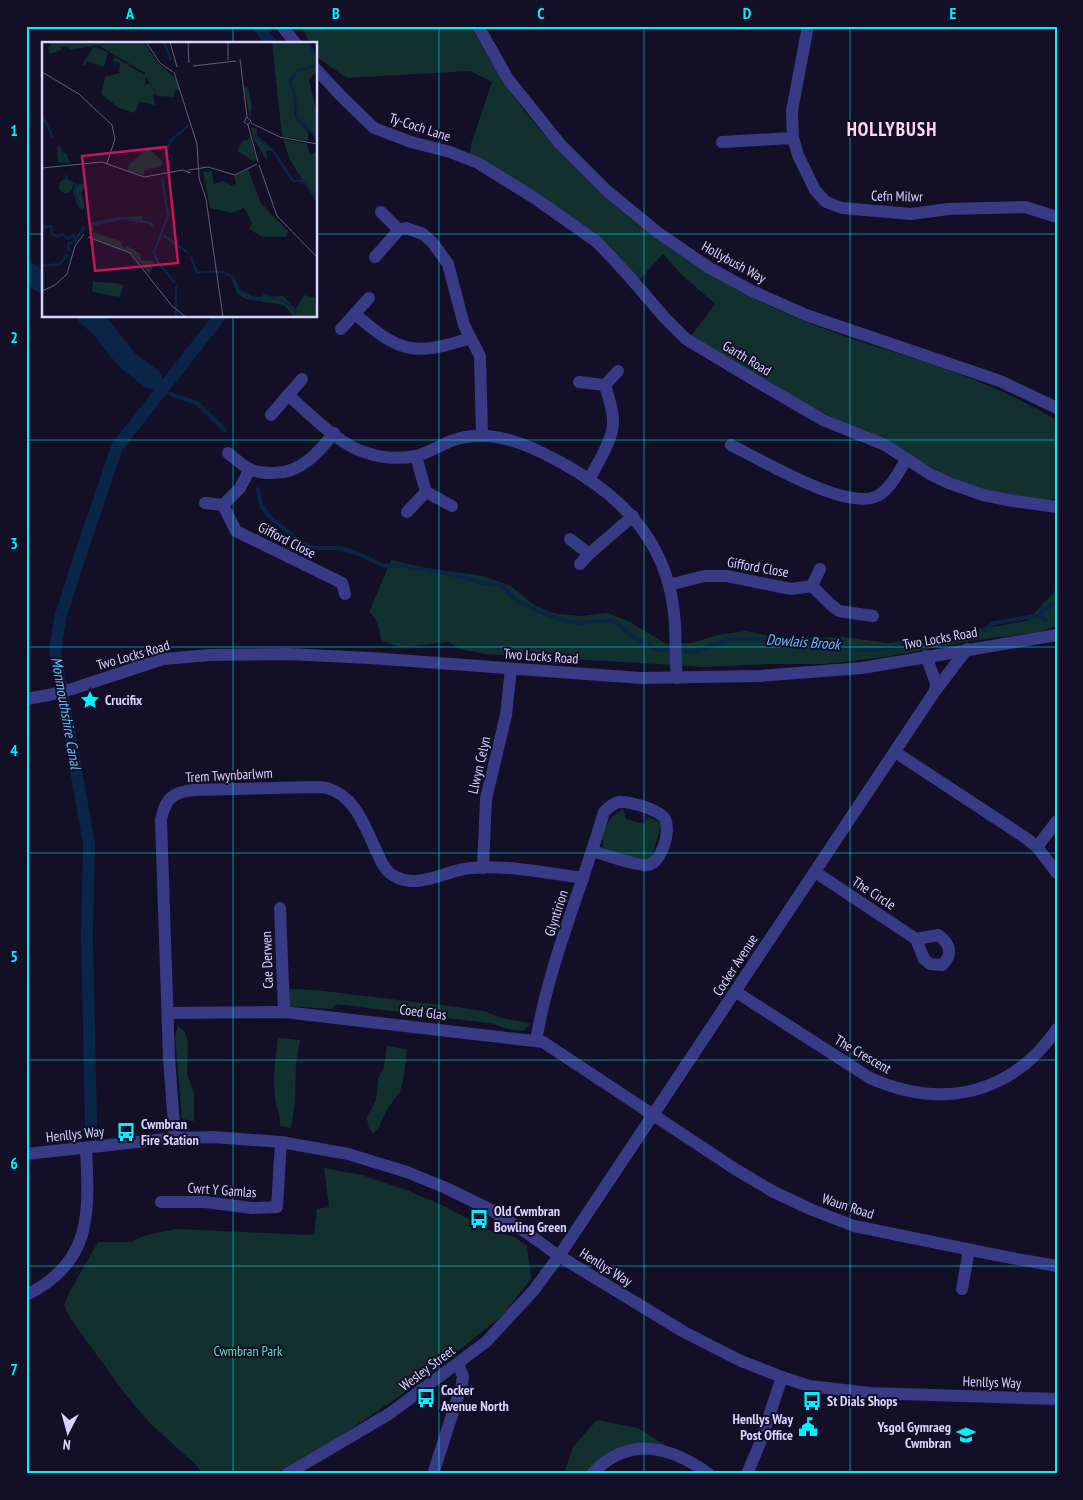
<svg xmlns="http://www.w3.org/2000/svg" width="1083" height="1500" font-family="'PT Sans Narrow',sans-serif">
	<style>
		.green { fill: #12302e }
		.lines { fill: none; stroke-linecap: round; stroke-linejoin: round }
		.stream { stroke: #0b2549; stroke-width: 4 }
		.canal { stroke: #0b2549; stroke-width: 12 }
		.river { stroke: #0b2549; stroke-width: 21 }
		.minor { stroke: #393a86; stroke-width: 12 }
		.grid { fill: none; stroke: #00f1ff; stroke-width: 1; stroke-opacity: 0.55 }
		.labels { text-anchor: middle; stroke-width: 4; stroke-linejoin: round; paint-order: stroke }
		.street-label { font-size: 14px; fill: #d7d4ff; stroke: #120f26 }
		.poi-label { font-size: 14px; font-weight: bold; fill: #d7d4ff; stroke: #120f26; text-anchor: start }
		.park-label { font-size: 14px; fill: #5ee1bb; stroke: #120f26 }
		.water-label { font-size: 15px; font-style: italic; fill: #62bdff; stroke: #120f26 }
		.district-label { font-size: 19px; font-weight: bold; letter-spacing: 1px; fill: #ffd6f2; stroke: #120f26 }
		.inset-river { fill: none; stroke: #0b2549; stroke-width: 2.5 }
		.inset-road { fill: none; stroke: #615e7d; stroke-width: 1 }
		.view { fill: #c2185b; fill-opacity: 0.15; stroke: #c2185b; stroke-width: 2.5 }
		.inset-edge { fill: none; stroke: #d7d4ff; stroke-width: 2.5 }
		.neatline { fill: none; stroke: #00f1ff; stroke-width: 2 }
		.grid-label { font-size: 16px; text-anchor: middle; font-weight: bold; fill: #00f1ff }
	</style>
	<rect width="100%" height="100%" fill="#120f26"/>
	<g class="green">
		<path d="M301,26H470C487,54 503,83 523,109C604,212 707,287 830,331C906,358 986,376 1054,419L1057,421V498L1045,501L985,493L942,473L922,462L806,404L688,340L715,304L681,274L663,254L638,281L610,253L469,164L471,144L492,82L470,71L347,78L318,58L316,55V44H310Z"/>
		<path d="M391,560L426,568L483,576L511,586L535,606L557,614L580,616L608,613L630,622L666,644L691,643L718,635L745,631L788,639L842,637L887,643L928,638L1027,621L1057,589V626L1039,632L970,641L885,657L825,664H771L706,667L485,654L460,649L448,642L403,647L389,644L381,640C380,629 377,619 369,612Z"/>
		<path d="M623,809L626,819L645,824L648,817L658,821L661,825L652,856L646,861L604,849C599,834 609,816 623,809Z"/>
		<path d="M286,989L316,990L457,1007L484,1011L501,1018L530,1023L524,1031C514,1030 504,1030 495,1024L337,1004L331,1009L286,1006Z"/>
		<polygon points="178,1026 184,1031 188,1042 187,1075 194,1093 194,1121 182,1119 175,1037"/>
		<path d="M278,1038L300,1040L296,1062L295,1103L291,1128L280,1126C281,1116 276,1108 275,1098C273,1078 275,1058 278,1038Z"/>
		<polygon points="387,1046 407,1049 404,1076 400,1092 387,1109 379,1127 373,1134 368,1126 367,1117 376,1100 378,1079 384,1067"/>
		<polygon points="324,1168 362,1175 409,1191 444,1206 493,1232 513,1236 527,1246 531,1279 503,1315 412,1388 349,1430 275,1474 203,1474 196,1465 150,1423 126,1395 72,1321 64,1305 69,1293 98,1242 131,1242 146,1235 176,1229 314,1235 317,1209 329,1207"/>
		<polygon points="597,1420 638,1428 665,1445 606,1455 585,1474 564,1474 573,1447"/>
	</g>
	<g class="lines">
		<g class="stream">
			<polyline points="170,394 197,403 225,430"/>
			<polyline points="258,489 261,506 272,519 303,544 314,548 341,548 359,554 384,566 397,565 461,576 483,583 502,586 516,600 538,611 562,620 577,623 613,620 629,634 651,647 660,650 693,652 730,639 756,639 804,646 818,641 861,650 876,650 984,630 994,623 1041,615 1042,611 1057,602"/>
			<polyline points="1041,615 1046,621"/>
		</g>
		<g class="canal">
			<polyline points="259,26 271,44"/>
			<polyline points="91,1124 87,935 89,844 55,651 61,615 80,556 117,447 220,316"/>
		</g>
		<g class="river">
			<polyline points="26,271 44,284"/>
			<polyline points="88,316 101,327 127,360 152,379"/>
		</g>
		<g class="minor">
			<polyline points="282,26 296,44"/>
			<polyline points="478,26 508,79 560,144 607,191 657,232 708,267 752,291 806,315 1000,381 1057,408"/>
			<polyline points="808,26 792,111 793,138 798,155 815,190 826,202 842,208 911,214 948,209 1025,207 1057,217"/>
			<polyline points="316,69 341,96 374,128 411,142 450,152 478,163 536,199 597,242 627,274 665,318 686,339 761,384 823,420 885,445 930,474 949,483 983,495 1013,501 1057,507"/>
			<polyline points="722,142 793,138"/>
			<polyline points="381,212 399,230"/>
			<polyline points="375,257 399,230 406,228 423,234 433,243 448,264 464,325 480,356 482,436"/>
			<path d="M355,314C399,352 413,357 470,338"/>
			<polyline points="341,329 369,298"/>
			<polyline points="579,382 605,385 618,371"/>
			<path d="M288,395C310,414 339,445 367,453C382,458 400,459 416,456C429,453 441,444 454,440C462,437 472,436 480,436C508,435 538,450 562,463C627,499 671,547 675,625C676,642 675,660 677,678"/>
			<polyline points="271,415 302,379"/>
			<path d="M731,445C761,460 843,509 875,497C889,492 899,471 907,459"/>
			<path d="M228,453C235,458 242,466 250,469C257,473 266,473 274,473C301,473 318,453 334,433"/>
			<polyline points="416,456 426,492 452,506"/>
			<path d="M589,480C597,464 612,441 613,424C614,411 608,397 605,385"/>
			<polyline points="205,503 223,505 236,531 342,583 345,594"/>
			<polyline points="223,505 240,488 250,469"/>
			<polyline points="407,512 426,492"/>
			<polyline points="570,539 589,554 633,516"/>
			<polyline points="580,564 589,554"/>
			<polyline points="669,585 704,576 727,576 791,589 812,586 820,569"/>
			<polyline points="812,586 830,604 839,611 873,616"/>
			<polyline points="935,691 967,649"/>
			<polyline points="26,699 49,695 72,689 163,659 210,655 287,654 370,658 641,678 760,676 862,668 1057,635"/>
			<polyline points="895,752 1026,838 1037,847 1057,873"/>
			<polyline points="1037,847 1057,821"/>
			<polyline points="483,868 486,799 506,715 511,669"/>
			<path d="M815,872L916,939L924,959L930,964L942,965C953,955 951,944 938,935L916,939"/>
			<polyline points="280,908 284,1012"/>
			<path d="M736,992L870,1078C942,1110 1011,1095 1057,1029"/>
			<polyline points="168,1013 284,1012 543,1042 735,1169 774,1192 810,1209 854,1226 1006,1257 1057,1266"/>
			<path d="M536,1041C549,963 582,888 604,812C608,808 613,803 619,802C630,801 660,810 665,819C671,831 662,862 648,865C639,867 604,854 592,851"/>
			<path d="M175,1138L169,1059L161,820C165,799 172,792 194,790L312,787C317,787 323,787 327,788C356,796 365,828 377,852C381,862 385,871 394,876C417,889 442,873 464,869C496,863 545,873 578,877L583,879"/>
			<polyline points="26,1154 175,1138 213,1137 281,1142 348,1154 407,1172 446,1188 491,1210 527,1233 559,1256 684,1332 741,1361 782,1377 809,1386 870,1393 1057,1399"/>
			<polyline points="161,1202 205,1202 252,1208 277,1207 281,1142"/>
			<polyline points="962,1289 969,1250"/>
			<path d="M26,1295C93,1263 89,1212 86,1148"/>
			<polyline points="287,1474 389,1414 486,1342 534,1290 559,1256 935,691 936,683 926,656"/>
			<polyline points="433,1474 462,1384 463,1376 458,1364"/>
			<path d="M592,1474C628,1435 670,1446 709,1474"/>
			<polyline points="747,1474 760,1443 782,1377"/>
		</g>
	</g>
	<path class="grid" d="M233,26V44M439,26V1474M644,26V1474M850,26V1474M26,234H44M316,234H1057M233,316V1474M26,440H1057M26,647H1057M26,853H1057M26,1060H1057M26,1266H1057"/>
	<defs>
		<g id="sight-bare" transform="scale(1.5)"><path d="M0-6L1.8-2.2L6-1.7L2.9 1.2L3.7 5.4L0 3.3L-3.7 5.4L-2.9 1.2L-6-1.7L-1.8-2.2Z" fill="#00f1ff" stroke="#120f26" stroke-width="2.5" paint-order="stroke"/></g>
		<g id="bus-bare" transform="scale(1.5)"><path d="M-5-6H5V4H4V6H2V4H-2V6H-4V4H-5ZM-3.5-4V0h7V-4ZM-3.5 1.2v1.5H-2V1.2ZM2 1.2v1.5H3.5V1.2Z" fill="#00f1ff" stroke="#120f26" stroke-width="2.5" paint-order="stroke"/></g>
		<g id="civic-bare" transform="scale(1.5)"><path d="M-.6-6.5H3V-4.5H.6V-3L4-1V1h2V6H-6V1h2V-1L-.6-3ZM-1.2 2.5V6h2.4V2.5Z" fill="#00f1ff" stroke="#120f26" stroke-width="2.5" paint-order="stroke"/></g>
		<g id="school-bare" transform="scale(1.5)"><path d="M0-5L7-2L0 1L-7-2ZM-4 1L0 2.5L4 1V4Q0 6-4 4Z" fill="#00f1ff" stroke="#120f26" stroke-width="2.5" paint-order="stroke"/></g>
	</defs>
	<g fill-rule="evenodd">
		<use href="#sight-bare" x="90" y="700"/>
		<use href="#bus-bare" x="126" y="1132"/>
		<use href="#bus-bare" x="479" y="1219"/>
		<use href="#bus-bare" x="426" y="1398"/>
		<use href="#bus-bare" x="812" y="1401"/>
		<use href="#civic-bare" x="808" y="1427"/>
		<use href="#school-bare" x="966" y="1435"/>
	</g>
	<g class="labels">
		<g class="street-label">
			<text transform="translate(420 127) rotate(18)" y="5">Ty-Coch Lane</text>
			<text transform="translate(897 196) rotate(1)" y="5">Cefn Milwr</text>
			<text transform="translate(734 262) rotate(29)" y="5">Hollybush Way</text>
			<text transform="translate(747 358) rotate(31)" y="5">Garth Road</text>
			<text transform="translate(287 540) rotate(27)" y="5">Gifford Close</text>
			<text transform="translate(758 567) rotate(10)" y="5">Gifford Close</text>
			<text transform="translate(940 638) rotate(-10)" y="5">Two Locks Road</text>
			<text transform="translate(133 655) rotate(-16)" y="5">Two Locks Road</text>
			<text transform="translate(541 656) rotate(4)" y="5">Two Locks Road</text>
			<text transform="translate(479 765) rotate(-77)" y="5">Llwyn Celyn</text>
			<text transform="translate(229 775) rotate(-3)" y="5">Trem Twynbarlwm</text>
			<text transform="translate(874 893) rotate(33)" y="5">The Circle</text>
			<text transform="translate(556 913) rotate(-72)" y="5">Glyntirion</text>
			<text transform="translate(267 960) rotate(-92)" y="5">Cae Derwen</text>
			<text transform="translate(735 965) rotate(-57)" y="5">Cocker Avenue</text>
			<text transform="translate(423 1012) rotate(7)" y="5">Coed Glas</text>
			<text transform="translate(863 1054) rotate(30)" y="5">The Crescent</text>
			<text transform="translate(75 1134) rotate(-6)" y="5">Henllys Way</text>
			<text transform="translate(222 1190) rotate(4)" y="5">Cwrt Y Gamlas</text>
			<text transform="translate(848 1206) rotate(18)" y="5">Waun Road</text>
			<text transform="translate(606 1267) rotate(32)" y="5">Henllys Way</text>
			<text transform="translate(427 1368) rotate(-37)" y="5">Wesley Street</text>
			<text transform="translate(992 1382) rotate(2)" y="5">Henllys Way</text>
		</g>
		<g class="poi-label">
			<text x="105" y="705">Crucifix</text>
			<text x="141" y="1129">Cwmbran<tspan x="141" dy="16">Fire Station</tspan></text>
			<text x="494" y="1216">Old Cwmbran<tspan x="494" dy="16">Bowling Green</tspan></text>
			<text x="441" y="1395">Cocker<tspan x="441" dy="16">Avenue North</tspan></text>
			<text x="827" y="1406">St Dials Shops</text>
			<text x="793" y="1424" text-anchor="end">Henllys Way<tspan x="793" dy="16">Post Office</tspan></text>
			<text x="951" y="1432" text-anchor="end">Ysgol Gymraeg<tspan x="951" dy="16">Cwmbran</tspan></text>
		</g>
		<g class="park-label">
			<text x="248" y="1356">Cwmbran Park</text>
		</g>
		<g class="water-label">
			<text transform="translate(803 642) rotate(4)" y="5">Dowlais Brook</text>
			<text transform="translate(66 713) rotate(80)" y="5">Monmouthshire Canal</text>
		</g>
		<g class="district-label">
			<text x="892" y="136">HOLLYBUSH</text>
		</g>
	</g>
	<g transform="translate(42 42)">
		<rect width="275" height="275" fill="#120f26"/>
		<path d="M10,0H102L116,21L134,37L138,49L133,47L132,55L116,54L104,35L103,43L107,41L114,52L111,53L113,63L98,60L92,71L77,66L59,52L63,35L77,31L78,21L71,19L73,15L102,33L103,31L56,3L27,8V5H19V8L8,12L6,6ZM230,0H265L274,16L273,23L256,28L247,40L252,52L253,75L266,90V99L240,94ZM51,5L66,10L62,25L45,19L43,24L40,23ZM275,24V30L267,37L275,72V98L273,92L258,81L249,41L255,30ZM206,45L210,65L208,75L202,46ZM209,85L215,87V97L231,108L224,109L225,118L211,96ZM208,95L214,116L213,120L195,109L202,97L205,99ZM241,97L265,102L268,113L275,109V161L248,118ZM15,104L25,113L28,121L16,120ZM106,106L121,120L118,125L102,128V133L85,129L87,123ZM206,127L219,161L246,189L244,195H220L207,187L210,181L202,166L189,171L168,166L161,130L170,129L172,142L182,139L189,143L194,142L192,134ZM17 144a7 7 0 1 1 14 0a7 7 0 1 1-14 0ZM45,141L39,151L43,165L40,168L34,161L32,150L34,143ZM100,174L101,180L80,176L62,178L52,181L51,190L46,187L49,181L63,177ZM51,190L80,200L79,203L83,206L85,204L99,212L98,218L111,219L113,222L107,232L89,211L50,196ZM190,237H193L198,248L212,255L241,254L254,267L262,253L273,256L275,275H252L242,263L204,257L195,251ZM51,240L73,241L81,243V246L77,255L50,250Z" fill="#12302e"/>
		<path class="inset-river" d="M122,0L129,18M266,0L275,17M275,23L255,29L248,39L254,56L255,77L272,92L275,100M2,77L11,96M213,93L231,109M17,104L23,118M232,110L251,139H261L275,157M123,117L128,99L147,83M24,133V137L34,143L32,150L38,163M120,135L126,174L112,210L115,219L133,241M49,183L80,176L108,181L112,185M0,185L9,184L10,192L16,195L20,192L26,197L31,193L33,196M121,193L146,211M27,209L26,202L33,199L42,185M149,215L155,230H182L192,236L198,250L212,257L214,255L220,258L222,253L242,259L253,268L254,275M0,224L18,222L26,212M134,275V244"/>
		<path class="inset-road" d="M104,0L118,21L131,30M128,0L135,25M146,0L147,21M198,17L205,75L209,79L206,83L202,80L205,75M186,18V0M151,24L194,19M0,30L37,52L70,83L73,97L65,121M132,30L155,102L157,136M209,81L238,95L275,102M206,83L216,120M217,123L235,174L275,215M0,126L60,120L102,135L141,128L148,131L145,129M147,128L166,125L193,133L215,122M157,136L164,157L181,275M46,195L88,211L130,264L144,275M0,249L13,243L25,232L33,204L42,192"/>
		<path class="view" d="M124,105L136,221L53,229L40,114Z"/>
		<rect width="275" height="275" class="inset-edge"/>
	</g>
	<rect width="1083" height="1500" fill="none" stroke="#120f26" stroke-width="55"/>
	<g transform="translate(68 1432) rotate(186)" stroke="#120f26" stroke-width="4" paint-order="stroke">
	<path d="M0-4L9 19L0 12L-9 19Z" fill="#d7d4ff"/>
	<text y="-8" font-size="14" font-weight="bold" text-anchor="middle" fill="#d7d4ff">N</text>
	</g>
	<rect x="28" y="28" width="1028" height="1444" class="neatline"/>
	<g class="grid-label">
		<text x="130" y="19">A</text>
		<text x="336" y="19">B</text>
		<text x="541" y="19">C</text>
		<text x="747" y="19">D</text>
		<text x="953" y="19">E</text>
		<text x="14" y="136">1</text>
		<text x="14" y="343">2</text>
		<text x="14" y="549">3</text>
		<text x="14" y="756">4</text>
		<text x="14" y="962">5</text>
		<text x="14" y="1169">6</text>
		<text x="14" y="1375">7</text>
	</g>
</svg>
